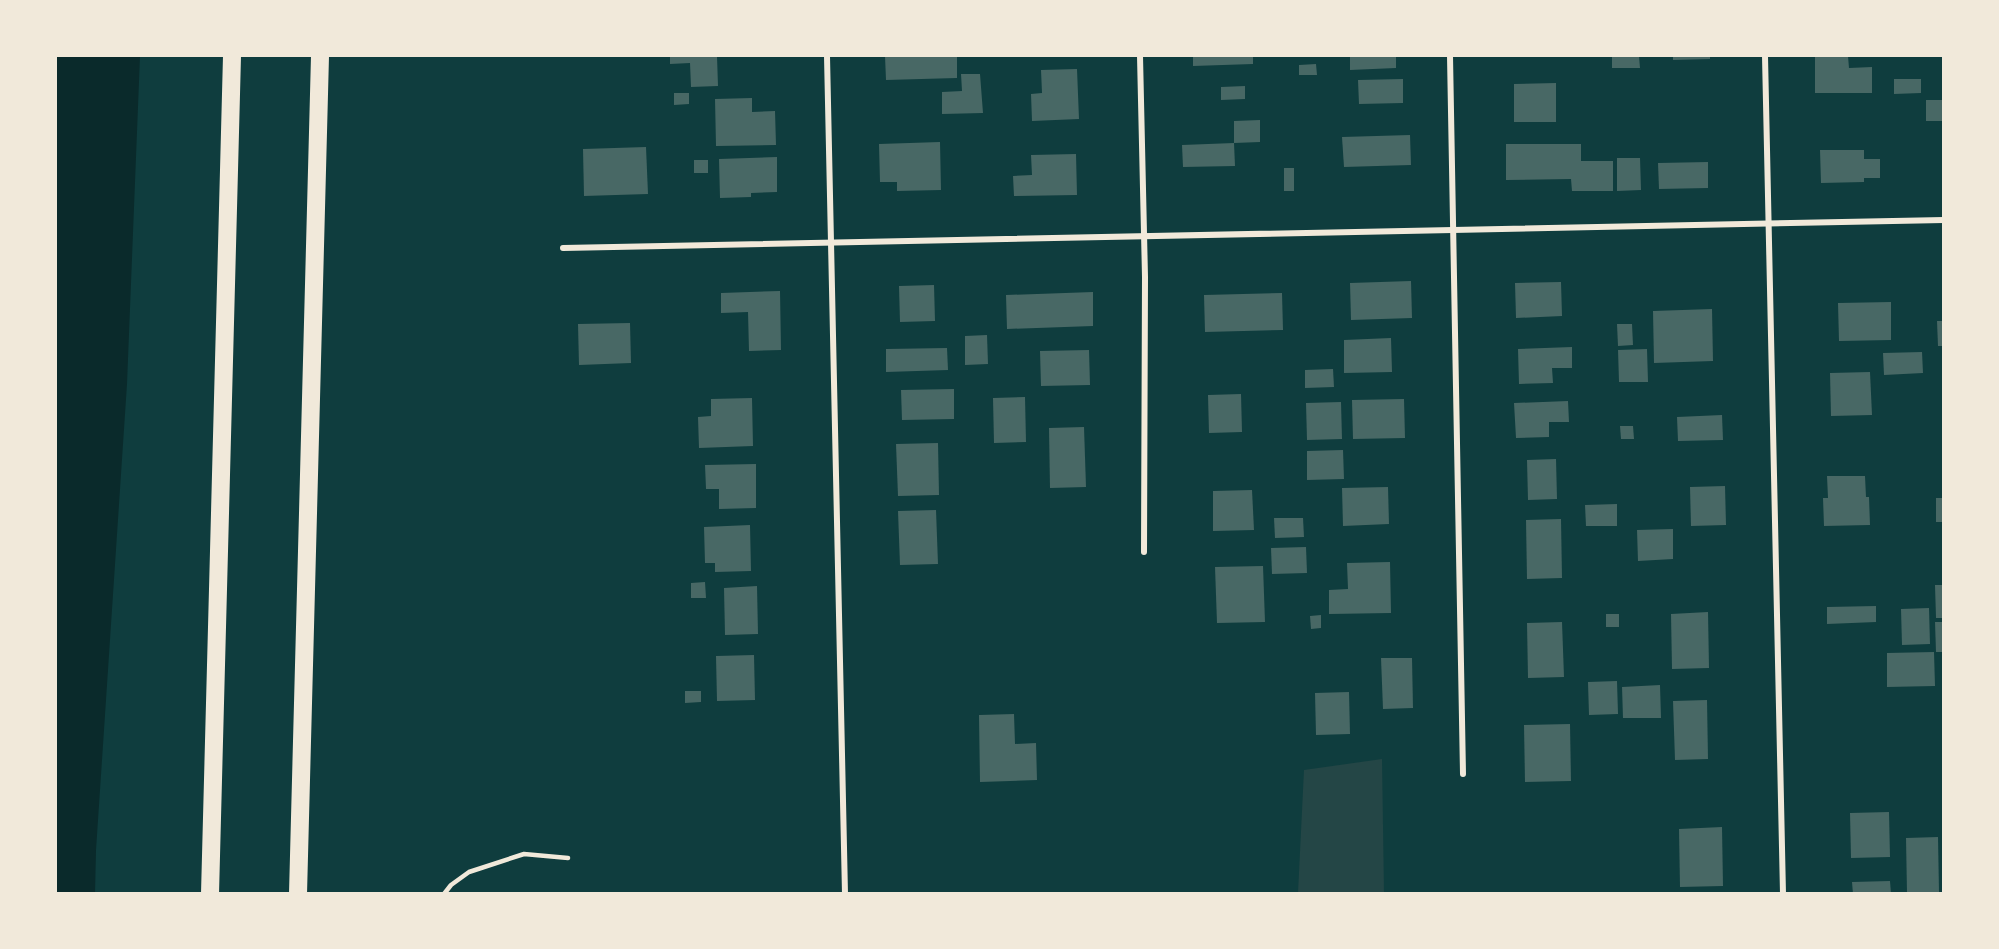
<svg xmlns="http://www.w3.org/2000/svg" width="1999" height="949" font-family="'Fira Sans Condensed',sans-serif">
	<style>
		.green { fill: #244646 }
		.water { fill: #0a2a2b }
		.building { fill: #486865 }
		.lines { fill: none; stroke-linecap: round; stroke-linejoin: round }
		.service { stroke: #f1e9da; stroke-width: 4.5 }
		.minor { stroke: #f1e9da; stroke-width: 6 }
		.motorway { stroke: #f1e9da; stroke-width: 18 }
	</style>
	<rect width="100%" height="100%" fill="#0f3d3e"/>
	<polygon class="green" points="1382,759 1384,893 1298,893 1304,770"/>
	<polygon class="water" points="56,56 140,56 127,384 96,850 95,894 56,893"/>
	<g class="building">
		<polygon points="670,56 717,56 718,86 691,87 690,63 670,64"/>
		<polygon points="885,56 957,56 957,78 886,80"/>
		<polygon points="1193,56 1253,56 1253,64 1193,66"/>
		<polygon points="1350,56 1396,56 1396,68 1350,70"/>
		<polygon points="1612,56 1639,56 1640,68 1612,68"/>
		<polygon points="1673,56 1710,56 1710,59 1673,60"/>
		<polygon points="1815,56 1848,56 1849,68 1872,67 1872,93 1815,93"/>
		<polygon points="1316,64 1317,75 1299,75 1299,65"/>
		<polygon points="1077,69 1079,119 1032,121 1031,94 1042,93 1041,70"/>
		<polygon points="961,74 980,74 983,113 942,114 942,92 962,91"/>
		<polygon points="1403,79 1403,103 1359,104 1358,80"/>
		<polygon points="1894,79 1921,79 1921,93 1894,94"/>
		<polygon points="1556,83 1556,122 1514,122 1514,84"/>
		<polygon points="1245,86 1245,99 1221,100 1221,87"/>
		<polygon points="674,93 689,93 689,104 674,105"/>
		<polygon points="752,98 752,112 775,111 776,145 716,146 715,99"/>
		<rect x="1926" y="100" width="18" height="21"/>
		<polygon points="1260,120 1260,142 1234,143 1234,121"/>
		<polygon points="1410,135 1411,165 1344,167 1342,137"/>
		<polygon points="940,142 941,190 897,191 897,182 880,182 879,144"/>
		<polygon points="1234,143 1235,166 1183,167 1182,145"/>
		<polygon points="1506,144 1581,144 1581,161 1613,161 1613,191 1572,191 1571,179 1506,180"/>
		<polygon points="646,147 648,194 584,196 583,149"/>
		<polygon points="1820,150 1864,150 1864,159 1880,159 1880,178 1864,178 1864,182 1821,183"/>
		<polygon points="1076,154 1077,195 1014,196 1013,176 1032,175 1031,155"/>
		<polygon points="777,157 777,192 751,193 751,197 720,198 719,159"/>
		<polygon points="1617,158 1640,158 1641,190 1617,191"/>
		<rect x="694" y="160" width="14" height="13"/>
		<polygon points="1708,162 1708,188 1659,189 1658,163"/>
		<rect x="1284" y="168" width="10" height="23"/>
		<polygon points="1411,281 1412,318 1351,320 1350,283"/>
		<polygon points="1561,282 1562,316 1516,318 1515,283"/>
		<polygon points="934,285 935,321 900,322 899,286"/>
		<polygon points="780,291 781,350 749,351 748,312 721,313 721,293"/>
		<polygon points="1093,292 1093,326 1007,329 1006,295"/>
		<polygon points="1282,293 1283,330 1205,332 1204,295"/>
		<polygon points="1891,302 1891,340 1839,341 1838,303"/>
		<polygon points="1712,309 1713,361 1654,363 1653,311"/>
		<polygon points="1937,321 1944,321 1944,346 1938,346"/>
		<polygon points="630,323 631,363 579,365 578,324"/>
		<polygon points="1617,324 1632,324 1633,345 1618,346"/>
		<polygon points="987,335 988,364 965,365 965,336"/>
		<polygon points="1391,338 1392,372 1344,373 1344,340"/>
		<polygon points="1572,347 1572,368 1552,368 1553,383 1519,384 1518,349"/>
		<polygon points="947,348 948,370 886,372 886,349"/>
		<polygon points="1647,349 1648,382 1619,382 1618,350"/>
		<polygon points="1089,350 1090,385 1041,386 1040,351"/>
		<polygon points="1922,352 1923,373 1884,375 1883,353"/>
		<polygon points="1333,369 1334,387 1305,388 1305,370"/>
		<polygon points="1870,372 1872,415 1831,416 1830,373"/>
		<polygon points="954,389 954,419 902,420 901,390"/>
		<polygon points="1241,394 1242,432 1209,433 1208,395"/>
		<polygon points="1025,397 1026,442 994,443 993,398"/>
		<polygon points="752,398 753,446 699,448 698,417 711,416 711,399"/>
		<polygon points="1404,399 1405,438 1353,439 1352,400"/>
		<polygon points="1568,401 1569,422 1549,422 1549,437 1516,438 1514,403"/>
		<polygon points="1341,402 1342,439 1307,440 1306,403"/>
		<polygon points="1722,415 1723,440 1678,441 1677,417"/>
		<polygon points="1620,426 1633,426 1634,439 1621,439"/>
		<polygon points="1084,427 1086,487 1050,488 1049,428"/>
		<polygon points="938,443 939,495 898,496 896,444"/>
		<polygon points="1343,450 1344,479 1307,480 1307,451"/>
		<polygon points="1556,459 1557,499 1528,500 1527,460"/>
		<polygon points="756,464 756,508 719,509 719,489 706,489 705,465"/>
		<polygon points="1827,476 1865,476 1866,497 1869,497 1870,525 1824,526 1823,498 1828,498"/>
		<polygon points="1725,486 1726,525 1691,526 1690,487"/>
		<polygon points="1388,487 1389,524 1343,526 1342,488"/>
		<polygon points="1252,490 1254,530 1213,531 1213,491"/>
		<rect x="1936" y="498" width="8" height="24"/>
		<polygon points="1617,504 1617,526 1586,526 1585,505"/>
		<polygon points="936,510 938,564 900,565 898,511"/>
		<polygon points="1274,518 1303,518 1304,537 1275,538"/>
		<polygon points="1561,519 1562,578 1527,579 1526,520"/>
		<polygon points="750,525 751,571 715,572 715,563 705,563 704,527"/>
		<polygon points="1673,529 1673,559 1638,561 1637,530"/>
		<polygon points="1306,547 1307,573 1272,574 1271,548"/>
		<polygon points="1390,562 1391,613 1329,614 1329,590 1348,589 1347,563"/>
		<polygon points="1263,566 1265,622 1217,623 1215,567"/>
		<polygon points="705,582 706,598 691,598 691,583"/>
		<polygon points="1935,585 1944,585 1944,618 1936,618"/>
		<polygon points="757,586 758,634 725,635 724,588"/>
		<polygon points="1876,606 1876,622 1827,624 1827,607"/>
		<polygon points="1929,608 1930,644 1902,645 1901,609"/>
		<polygon points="1708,612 1709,668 1672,669 1671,614"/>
		<rect x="1606" y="614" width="13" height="13"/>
		<polygon points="1321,615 1321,628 1311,629 1310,616"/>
		<polygon points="1562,622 1564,677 1528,678 1527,623"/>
		<polygon points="1935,622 1944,622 1944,652 1936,652"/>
		<polygon points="1934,652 1935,686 1887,687 1887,653"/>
		<polygon points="754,655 755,700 717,701 716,656"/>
		<polygon points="1381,658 1412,658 1413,708 1383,709"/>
		<polygon points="1617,681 1618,714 1589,715 1588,682"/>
		<polygon points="1660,685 1661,718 1623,718 1622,687"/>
		<polygon points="685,691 701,691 701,702 685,703"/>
		<polygon points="1349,692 1350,734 1316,735 1315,693"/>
		<polygon points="1707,700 1708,759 1675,760 1673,701"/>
		<polygon points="1014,714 1015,744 1036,743 1037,780 980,782 979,715"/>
		<polygon points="1570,724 1571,781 1525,782 1524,725"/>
		<polygon points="1889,812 1890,857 1851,858 1850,813"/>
		<polygon points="1722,827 1723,886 1680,887 1679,829"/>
		<polygon points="1938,837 1939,892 1907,893 1906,838"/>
		<polygon points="1890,881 1891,894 1853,894 1852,882"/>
	</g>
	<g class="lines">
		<polyline class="service" points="444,894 451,885 469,872 524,854 568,858"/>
		<g class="minor">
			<polyline points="827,56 845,894"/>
			<polyline points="1140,56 1145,277 1144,552"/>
			<polyline points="1450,56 1463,774"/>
			<polyline points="1765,56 1783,894"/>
			<polyline points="563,248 1944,220"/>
		</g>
		<g class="motorway">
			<polyline points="210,894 232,56"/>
			<polyline points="298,894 320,56"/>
		</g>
	</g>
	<rect width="1999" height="949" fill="none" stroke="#f1e9da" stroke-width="114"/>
</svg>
